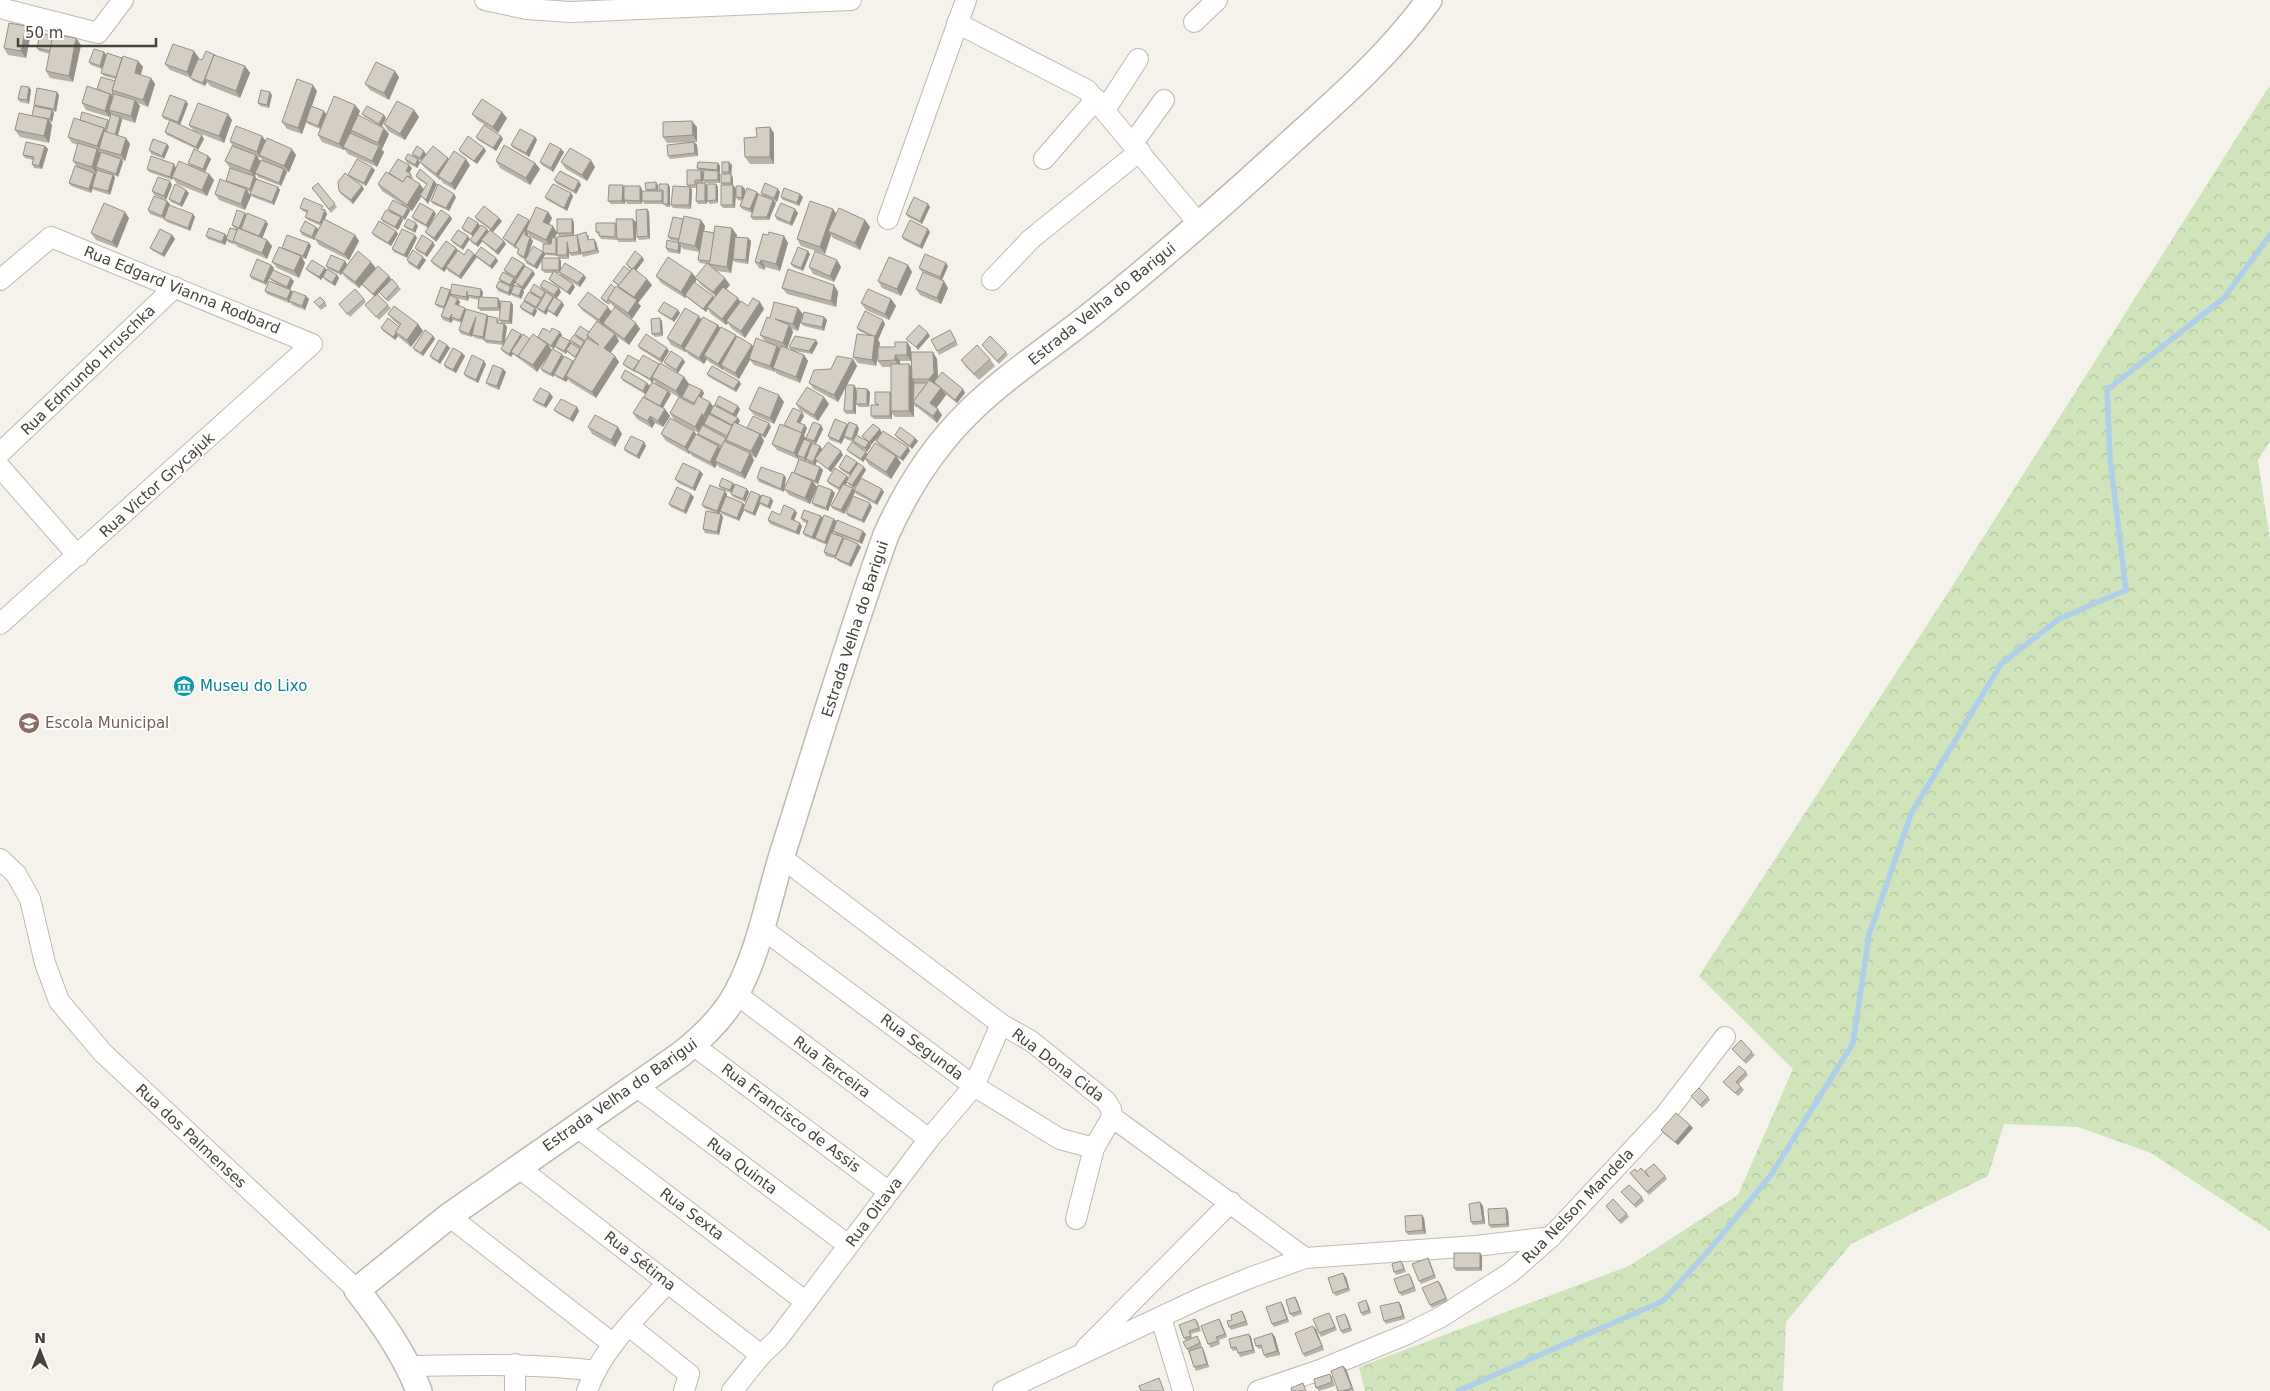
<svg xmlns="http://www.w3.org/2000/svg" width="2270" height="1391" font-family="'DejaVu Sans',sans-serif">
	<style>
		.forest { fill: url(#forest-crowns) }
		.lines { fill: none; stroke-linecap: round; stroke-linejoin: round }
		.stream { stroke: #b0d0ea; stroke-width: 5.5 }
		.minor-casing { stroke: #bfbab0; stroke-width: 22 }
		.tertiary-casing { stroke: #bfbab0; stroke-width: 28 }
		.minor { stroke: #fff; stroke-width: 20 }
		.tertiary { stroke: #fff; stroke-width: 25 }
		.wall { fill: #b7b2a8; fill-rule: evenodd }
		.shaded-wall { fill: #959188 }
		.building { fill: #d5cfc3; stroke: #959188 }
		.labels { text-anchor: middle; stroke-width: 4; stroke-linejoin: round; paint-order: stroke }
		.street-label { font-size: 15px; fill: #48443a; stroke: #fff }
		.culture-label { font-size: 15px; fill: #0d838f; stroke: #fff; text-anchor: start }
		.education-label { font-size: 15px; fill: #785e54; stroke: #fff; text-anchor: start }
	</style>
	<defs>
		<pattern id="forest-crowns" width="20" height="18" patternUnits="userSpaceOnUse" patternTransform="scale(1.25)"><rect width="20" height="18" fill="#cfe4ba"/><path d="M2 6a3 3 0 1 1 6 0M12 15a3 3 0 1 1 6 0" fill="none" stroke="#b3c5a1"/></pattern>
	</defs>
	<rect width="100%" height="100%" fill="#f5f2ec"/>
	<polygon class="forest" points="2270,85 2270,441 2258,460 2270,540 2270,1231 2151,1153 2078,1127 2004,1124 1988,1176 1851,1244 1786,1322 1783,1391 1365,1391 1359,1367 1629,1266 1738,1195 1793,1069 1699,976 1953,585"/>
	<g class="lines">
		<polyline class="stream" points="1458,1391 1663,1301 1711,1248 1771,1175 1853,1043 1869,935 1911,814 2001,664 2059,619 2126,590 2110,458 2107,390 2224,298 2270,235"/>
		<g class="minor-casing">
			<g id="minor">
				<polyline points="485,0 527,9"/>
				<polyline points="529,0 527,9 570,12 851,0"/>
				<polyline points="0,8 98,33 123,0"/>
				<polyline points="1194,22 1217,0"/>
				<polyline points="957,23 1087,90 1200,225"/>
				<polyline points="1105,110 1138,59"/>
				<polyline points="1133,143 1164,100"/>
				<polyline points="1044,159 1096,99"/>
				<polyline points="888,219 966,0"/>
				<polyline points="0,280 51,237 312,344 0,624"/>
				<polyline points="992,280 1031,239 1140,151"/>
				<polyline points="0,453 175,287"/>
				<polyline points="0,467 78,556"/>
				<polyline points="781,857 1001,1024 1031,1041 1106,1101 1111,1109 1112,1117 1305,1258"/>
				<polyline points="0,859 16,874 30,899 45,963 59,1001 103,1053 357,1290"/>
				<polyline points="760,927 974,1086 1060,1139 1094,1148"/>
				<polyline points="736,994 929,1139"/>
				<polyline points="693,1045 889,1192"/>
				<polyline points="636,1086 848,1245"/>
				<polyline points="577,1127 806,1302"/>
				<polyline points="518,1167 761,1355"/>
				<polyline points="449,1216 613,1344"/>
				<polyline points="1076,1219 1094,1148 1112,1117"/>
				<polyline points="1161,1318 1183,1391"/>
				<polyline points="629,1326 689,1374 684,1391"/>
				<polyline points="1086,1348 1231,1202"/>
				<polyline points="515,1364 515,1391"/>
				<path d="M409,1366C472,1365 533,1363 596,1371"/>
				<path d="M587,1391C602,1348 638,1316 667,1283"/>
				<polyline points="732,1391 761,1355 777,1340 929,1139 974,1086 1001,1024"/>
				<polyline points="1003,1391 1203,1297 1252,1277 1305,1258 1476,1246 1551,1237"/>
				<polyline points="1258,1391 1320,1370 1407,1334 1441,1317 1510,1273 1551,1237 1665,1115 1725,1037"/>
			</g>
		</g>
		<g class="tertiary-casing">
			<path id="tertiary" d="M419,1391C404,1353 382,1322 357,1290L449,1216L680,1055C702,1038 722,1019 736,994C759,952 768,901 782,855C816,748 848,640 886,535C907,488 933,447 970,411C1008,374 1055,344 1097,310C1164,256 1229,199 1292,141C1341,97 1390,54 1429,0"/>
		</g>
		<use href="#minor" class="minor"/>
		<use href="#tertiary" class="tertiary"/>
	</g>
	<g class="wall">
		<polygon points="31,33 26,58 8,55 4,48"/>
		<polygon points="81,45 73,82 50,78 46,71 50,54 39,51 37,48"/>
		<polygon points="104,52 106,55 102,69 91,65 89,62"/>
		<polygon points="216,56 245,66 250,73 240,98 210,86 207,82 205,86 193,81 191,78 170,70 165,64 199,58 198,59 202,60"/>
		<polygon points="122,58 138,61 143,67 141,75 151,78 155,84 148,107 138,103 140,106 135,123 122,119 122,120 118,135 126,138 130,144 125,161 122,160 123,162 118,177 114,175 115,178 110,195 94,190 93,188 91,193 71,186 69,183 77,167 73,161 78,145 72,143 68,137 80,120 109,121 112,115 111,113 109,117 86,110 82,103 97,89 115,81 115,79 104,76 101,73"/>
		<polygon points="399,77 389,100 370,90 365,84"/>
		<polygon points="29,87 31,90 29,104 20,102 18,99"/>
		<polygon points="317,91 312,106 324,111 326,114 355,105 360,111 358,116 379,125 365,117 362,114 384,115 386,118 382,127 389,134 382,149 381,148 384,152 377,167 348,154 344,149 344,150 322,142 318,135 320,129 308,124 306,122 302,134 287,129 282,122"/>
		<polygon points="59,95 56,112 53,111 54,113 52,122 50,122 52,125 49,143 20,137 15,130 32,116 35,107 34,105"/>
		<polygon points="272,95 269,108 260,106 258,103"/>
		<polygon points="186,101 188,104 180,125 204,139 198,150 167,135 165,132 170,121 164,119 162,116"/>
		<polygon points="414,110 419,117 405,140 388,131 384,124"/>
		<polygon points="472,114 507,118 498,133 477,120"/>
		<polygon points="232,120 224,143 194,131 189,125"/>
		<polygon points="697,127 697,142 667,143 663,137"/>
		<polygon points="774,133 774,164 750,164 745,157"/>
		<path d="M262,136L266,141L296,155L289,172L285,171L287,172L281,186L258,177L256,174L255,176L257,179L278,187L280,190L274,205L253,197L250,194L251,192L247,191L251,196L245,210L219,200L215,194L226,182L230,168L225,161L233,147L230,141ZM257,157L261,158L263,161H260Z"/>
		<polygon points="501,136 503,139 496,151 478,140 476,137"/>
		<polygon points="535,137 537,140 529,157 513,148 511,145"/>
		<polygon points="694,142 697,145 698,156 670,159 668,156"/>
		<polygon points="167,144 169,147 164,159 151,154 149,150"/>
		<polygon points="45,146 48,149 42,169 34,168 32,164 33,160 25,158 23,155"/>
		<polygon points="484,148 486,151 477,164 461,153 459,150"/>
		<polygon points="561,149 564,152 553,172 542,165 540,162"/>
		<polygon points="412,154 426,154 448,158 449,159 470,165 455,190 443,183 440,179 440,180 425,168 420,162 421,161 414,157"/>
		<polygon points="208,156 211,159 205,172 209,174 214,180 207,196 177,184 173,178 172,180 149,172 147,169 174,164 176,168 190,166 188,163"/>
		<polygon points="405,159 418,159 420,163 417,168 407,163"/>
		<polygon points="496,161 535,163 540,169 530,185 500,168"/>
		<polygon points="561,162 595,167 587,181 566,169"/>
		<polygon points="718,163 720,166 719,173 720,174 720,183 705,183 703,180 703,172 702,172 703,183 705,183 707,186 716,184 718,187 718,203 710,204 707,201 707,194 707,204 698,204 696,201 696,188 691,188 692,190 691,209 673,208 671,205 688,187 687,185 699,170 697,168"/>
		<polygon points="732,165 731,175 733,178 733,185 736,189 735,208 723,208 721,205 723,185 721,183 723,174 722,172"/>
		<polygon points="412,168 409,173 411,174 413,178 412,179 424,189 427,185 418,179 416,176 434,181 437,184 428,204 421,196 412,211 409,210 410,211 405,220 402,219 403,220 398,230 383,222 381,219 390,212 388,209 402,204 382,191 378,184 391,175 389,173"/>
		<polygon points="375,170 366,186 354,180 362,186 364,189 353,204 341,194 339,191 348,175"/>
		<polygon points="554,180 581,185 576,194 557,184"/>
		<polygon points="656,182 658,186 658,191 660,191 659,190 668,184 670,187 670,207 666,207 664,204 645,204 642,201 647,191 646,190"/>
		<polygon points="318,183 337,207 331,213 312,188"/>
		<polygon points="172,185 166,200 154,195 152,191"/>
		<polygon points="742,186 745,189 745,194 757,192 758,194 763,196 761,193 780,192 777,202 774,201 776,203 769,220 753,220 751,217 752,213 742,209 740,206 742,201 738,200 736,197"/>
		<polygon points="624,188 642,189 642,204 627,204 625,201 625,204 611,204 608,201"/>
		<polygon points="189,193 182,207 171,202 169,199"/>
		<polygon points="571,193 573,196 567,211 547,200 545,197"/>
		<polygon points="456,197 449,211 433,204 431,201"/>
		<polygon points="781,197 803,197 799,206 783,200"/>
		<polygon points="170,204 168,209 195,217 190,231 167,222 164,219 150,214 148,210"/>
		<polygon points="928,204 930,207 922,224 908,217 906,214"/>
		<polygon points="300,208 325,209 325,210 327,214 325,219 355,235 359,241 349,260 319,245 315,239 314,240 302,235 300,231 316,227 319,230 321,226 308,220 305,217 307,213 303,211"/>
		<polygon points="647,209 649,212 650,239 639,240 637,237"/>
		<polygon points="434,211 436,214 429,227 450,216 452,219 436,242 428,235 425,232 428,228 414,220 412,217"/>
		<path d="M548,212L552,218L549,225L553,226L557,233L555,238L557,239L568,236H559L557,233L574,222V235L578,237L589,235V240L596,242L599,253L583,257L581,253L580,248L581,255L571,256L569,253V259H560L561,261V269L584,275L586,278L580,287L561,276L560,273H557L573,284L575,287L570,295L551,282L549,279L552,273H545L542,270V259L537,269L527,264L525,260L519,256L517,253L518,250L517,248L516,249L506,241L503,238L530,222ZM528,234L530,237L545,244L543,252L527,256L533,241L530,237L528,236ZM545,255L558,256L559,258H543Z"/>
		<polygon points="798,213 792,226 777,220 775,216"/>
		<polygon points="836,214 865,220 870,227 860,250 833,238 831,235 825,254 801,246 797,239"/>
		<polygon points="247,215 268,224 262,238 267,240 272,246 267,259 238,247 236,245 228,242 227,240 225,245 208,239 206,236 227,236 237,230 234,228 232,225"/>
		<polygon points="475,217 502,221 493,232 477,220"/>
		<polygon points="129,218 117,248 96,240 91,233"/>
		<path d="M683,219L701,220L705,226L704,231L737,235L736,237L748,238L751,241L748,264L735,262L733,260L731,273L717,271L730,285L726,289L738,298L740,302L748,306L760,302L764,309L745,338L731,328L728,323L726,325L711,314L708,309L706,312L686,297L685,298L661,283L656,276L692,273L696,277L707,264L700,263L698,260L699,252L683,249L681,246L680,254L668,252L666,248L679,242L671,240L668,237ZM697,279L700,284L715,296L714,298L713,296L695,283Z"/>
		<polygon points="636,222 636,242 619,242 617,240 601,239 599,235 596,232 615,223 616,224"/>
		<polygon points="478,223 480,226 504,241 506,244 498,255 484,243 482,241 478,247 472,243 470,240 473,236 464,231 462,228"/>
		<polygon points="404,226 418,226 415,233 407,229"/>
		<polygon points="458,230 463,250 453,243 451,240"/>
		<polygon points="396,231 398,234 391,246 374,236 372,233"/>
		<polygon points="930,232 922,249 904,240 902,237"/>
		<polygon points="172,235 175,239 164,257 153,251 150,248"/>
		<polygon points="415,235 417,238 407,258 394,252 392,249"/>
		<polygon points="768,235 784,236 788,243 780,271 765,267 765,270 759,268 755,262"/>
		<polygon points="309,243 311,246 306,259 302,258 305,263 299,278 277,268 272,262 283,248"/>
		<polygon points="435,245 427,257 417,251 415,248"/>
		<polygon points="456,248 458,251 464,255 475,255 496,258 498,261 492,269 476,257 461,279 448,271 447,268 444,272 433,264 431,261"/>
		<polygon points="808,251 810,254 803,271 793,267 791,264"/>
		<path d="M642,257L644,260L636,271L652,285L638,303L641,306L632,319L618,310L636,323L640,329L629,345L616,336L619,341L610,352L619,362L596,398L570,382L568,379L566,382L556,377L555,375L553,377L543,372L541,369L549,354L537,372L513,354L511,357L503,352L501,349L503,345L486,343L484,340L475,338L472,335V337L461,334L459,330L462,323L453,320L451,323L443,320L441,316L444,309L438,307L435,304L450,290L451,291L483,292L482,298H498L500,301V311H481L478,308L479,300L470,298L469,297L468,301L455,298L458,299L460,302L458,305L466,310L487,315L488,316L497,318L499,321V323H501L499,320L511,302L513,305L512,324H505L507,327L505,342L521,334L522,336L530,339L538,337L550,332H560L562,335L561,337L570,341L571,343L580,349L572,343L570,340L584,342L577,337L575,334L589,332L597,321L583,311L578,305L611,312L615,308L610,303L609,305L603,301L601,298L615,288L621,289L613,281L631,270L628,267L626,264ZM549,346L554,349L555,346L557,349L566,354L567,352L575,358L573,361L564,357L562,354L551,350Z"/>
		<polygon points="407,260 426,260 419,270 409,264"/>
		<polygon points="345,261 347,264 346,267 376,268 391,279 387,284 398,286 401,289 388,302 379,292 377,294 391,308 379,320 365,305 374,296 362,285 359,288 346,278 342,273 341,275 328,269 326,266"/>
		<polygon points="271,265 274,268 266,285 252,279 250,276"/>
		<polygon points="908,265 912,272 901,296 882,288 878,281"/>
		<path d="M525,266L533,271L535,274L524,290L523,289L524,292L521,299L513,296L511,294L510,296L498,291L496,287L501,282L499,279L506,273L504,270ZM515,283L517,285L521,288L514,285Z"/>
		<polygon points="948,266 942,280 921,271 919,268"/>
		<polygon points="809,267 841,267 834,282 813,274"/>
		<polygon points="325,268 327,270 337,275 339,278 335,286 325,280 323,277 321,280 309,272 306,269"/>
		<polygon points="269,278 294,281 290,289 293,292 306,296 309,299 305,310 292,305 290,302 289,303 267,294 265,291 281,286 272,281"/>
		<polygon points="834,285 838,292 836,307 787,294 782,288"/>
		<polygon points="540,286 561,292 557,298 562,302 564,305 557,317 548,311 546,315 535,308 537,311 534,317 522,310 520,307 526,303 524,300 532,294 530,291 545,292 554,298 542,290"/>
		<polygon points="948,288 941,304 920,295 916,289"/>
		<polygon points="364,299 366,302 350,317 339,304"/>
		<polygon points="891,299 896,306 889,320 866,310 861,303"/>
		<polygon points="314,302 325,302 327,306 321,310"/>
		<polygon points="658,311 680,313 674,322 661,314"/>
		<polygon points="388,314 418,324 423,331 411,347 400,338 398,336 395,340 383,331 381,328 399,327 400,326 393,320"/>
		<polygon points="803,314 798,331 792,329 793,332 787,349 791,350 789,347 818,343 812,354 794,351 804,355 808,361 800,383 777,374 775,371 775,372 754,365 750,360 739,379 725,371 724,369 723,370 709,362 707,359 704,364 689,355 686,351 685,352 671,345 667,338 702,320 718,325 720,328 753,347 765,341 760,335 770,318"/>
		<polygon points="824,317 827,320 824,331 804,326 801,323"/>
		<polygon points="662,321 663,336 655,337 652,334"/>
		<path d="M885,324L878,340L880,343L879,347H895L907,342L911,348V352L937,359L938,377L963,389L965,393L957,403L944,393L946,395L936,408L942,415L937,423L917,407H915L914,404V417H895L892,413V419H874L871,416L876,405L875,403L890,392L891,393V367H882L878,361V356L876,366L858,363L853,357L868,335L859,331L857,328ZM900,361H911L912,368L909,364H900Z"/>
		<polygon points="952,333 958,345 939,355 937,351"/>
		<polygon points="433,336 435,339 423,356 415,351 413,348"/>
		<polygon points="447,345 450,348 440,364 432,359 430,356"/>
		<polygon points="982,345 1006,352 1008,355 999,364"/>
		<polygon points="638,346 669,351 662,363 640,349"/>
		<polygon points="462,353 465,356 456,373 446,368 444,365"/>
		<polygon points="853,359 857,366 847,385 854,385 856,388 856,414 846,414 844,411 846,386 838,402 814,389 809,383 831,369"/>
		<polygon points="990,359 995,366 979,380 966,367 961,360"/>
		<polygon points="639,361 639,362 684,377 689,384 681,398 684,400 682,397 702,390 704,393 702,398 713,407 717,406 715,404 740,409 736,417 740,421 738,424 748,429 771,427 765,438 761,436 764,441 756,458 752,456 754,460 745,479 719,467 717,464 715,468 692,456 690,453 689,454 666,441 661,434 694,431 696,434 700,436 698,434 699,433 674,420 670,413 680,398 656,384 654,380 653,382 668,391 671,394 663,408 670,416 663,427 655,423 652,428 637,419 633,413 644,398 652,382 636,372 636,373 626,367 623,364"/>
		<polygon points="664,362 685,362 678,373 666,365"/>
		<polygon points="486,364 478,383 466,377 464,374"/>
		<polygon points="503,369 506,372 499,390 489,386 486,383"/>
		<polygon points="707,374 739,381 741,384 736,392 709,377"/>
		<polygon points="621,378 647,383 650,386 645,394 623,381"/>
		<polygon points="867,389 870,392 869,407 859,407 856,404"/>
		<polygon points="553,397 546,408 536,403 533,400"/>
		<polygon points="784,402 774,424 754,415 749,409"/>
		<polygon points="796,404 829,404 818,421 800,410"/>
		<polygon points="577,407 579,411 573,422 557,413 554,410"/>
		<polygon points="802,412 804,416 800,423 807,428 804,436 807,440 806,440 812,444 820,446 822,449 821,452 843,455 831,472 817,461 815,465 823,470 818,484 814,483 817,487 810,504 789,495 784,489 784,492 759,482 757,478 784,475 786,478 784,488 794,473 808,462 807,461 806,462 799,458 798,459 777,450 772,444 785,426"/>
		<polygon points="821,425 823,429 816,444 808,441 806,438"/>
		<polygon points="848,425 857,425 859,429 857,435 868,442 862,436 882,433 908,447 910,451 903,461 897,457 901,463 891,479 869,465 865,459 863,462 850,453 847,450 866,452 867,454 892,453 878,444 876,441 881,434 871,445 869,443 871,446 867,452 855,444 853,442 846,439 845,437 841,444 830,440 828,436"/>
		<polygon points="588,427 622,434 615,447 592,434"/>
		<polygon points="895,435 915,438 918,441 912,449 897,438"/>
		<polygon points="644,442 646,446 639,459 626,452 624,449"/>
		<polygon points="858,464 866,470 861,478 884,492 877,505 856,494 854,490 857,484 854,488 849,485 847,482 845,485 853,488 855,492 844,514 833,509 831,506 839,490 829,484 827,481 847,476 849,478 850,476 841,470 839,467"/>
		<polygon points="700,471 703,474 695,491 678,483 675,479"/>
		<polygon points="733,483 735,485 749,492 745,502 733,497 731,493 721,489 719,486"/>
		<polygon points="725,491 727,494 727,496 745,505 760,495 761,496 771,498 773,501 770,509 761,505 760,504 755,516 746,512 744,510 739,521 722,514 720,511 719,514 721,514 723,517 719,535 705,533 703,529 716,513 704,508 702,505"/>
		<polygon points="835,493 828,511 814,506 812,503"/>
		<polygon points="694,497 686,514 671,507 669,504"/>
		<polygon points="872,507 864,523 848,516 846,513"/>
		<polygon points="797,513 794,521 802,526 799,535 770,524 768,520 780,515"/>
		<polygon points="821,516 823,518 837,522 866,534 862,544 835,534 833,531 832,533 843,537 844,539 861,547 851,567 838,561 837,559 826,556 824,552 827,545 817,541 815,538 815,540 805,536 803,533 807,523 803,522 801,518"/>
		<polygon points="1732,1049 1752,1052 1755,1055 1746,1064"/>
		<polygon points="1746,1072 1748,1075 1739,1084 1744,1090 1738,1096 1726,1085 1723,1082"/>
		<polygon points="1691,1096 1708,1097 1710,1100 1702,1108"/>
		<polygon points="1690,1125 1693,1128 1678,1145 1663,1133 1661,1130"/>
		<polygon points="1630,1173 1649,1177 1665,1176 1667,1179 1649,1195"/>
		<polygon points="1621,1192 1642,1197 1644,1201 1636,1208"/>
		<polygon points="1480,1202 1483,1206 1485,1224 1473,1225 1471,1222"/>
		<polygon points="1606,1206 1627,1214 1629,1217 1621,1224"/>
		<polygon points="1506,1208 1508,1211 1509,1227 1491,1228 1489,1225"/>
		<polygon points="1422,1215 1424,1218 1426,1234 1408,1235 1406,1232"/>
		<polygon points="1480,1253 1482,1256 1482,1271 1456,1271 1454,1268"/>
		<polygon points="1428,1258 1430,1262 1436,1278 1421,1284 1419,1281"/>
		<polygon points="1403,1264 1406,1272 1396,1275 1394,1272"/>
		<polygon points="1343,1273 1346,1277 1350,1291 1336,1296 1333,1293"/>
		<polygon points="1411,1277 1416,1291 1402,1296 1399,1293"/>
		<polygon points="1438,1281 1441,1284 1448,1301 1432,1308 1430,1305"/>
		<polygon points="1295,1297 1297,1300 1302,1314 1293,1317 1290,1314"/>
		<polygon points="1399,1302 1401,1305 1405,1319 1386,1324 1384,1321"/>
		<polygon points="1368,1304 1371,1313 1363,1316 1361,1313"/>
		<polygon points="1283,1305 1289,1322 1274,1327 1272,1324"/>
		<polygon points="1329,1313 1331,1316 1337,1330 1321,1337 1319,1333"/>
		<polygon points="1244,1314 1248,1325 1231,1330 1229,1327"/>
		<polygon points="1345,1314 1347,1317 1352,1331 1343,1334 1341,1331"/>
		<polygon points="1195,1319 1198,1322 1201,1331 1191,1334 1192,1338 1197,1336 1199,1339 1202,1346 1197,1349 1202,1347 1204,1351 1209,1367 1196,1371 1194,1367 1189,1353 1187,1349 1186,1341 1184,1338"/>
		<polygon points="1219,1319 1221,1322 1227,1337 1219,1340 1220,1344 1211,1348 1208,1344"/>
		<polygon points="1316,1329 1324,1350 1305,1357 1303,1354"/>
		<polygon points="1272,1333 1275,1337 1280,1355 1266,1358 1264,1355 1262,1348 1259,1349 1256,1346"/>
		<polygon points="1249,1334 1251,1337 1255,1353 1240,1357 1237,1350 1233,1351 1231,1348"/>
		<polygon points="1343,1366 1346,1369 1354,1391 1338,1391"/>
		<polygon points="1330,1374 1332,1377 1335,1386 1319,1391 1316,1388"/>
	</g>
	<g class="shaded-wall">
		<polygon points="26,26 31,33 26,58 21,51"/>
		<polygon points="76,38 81,45 73,82 69,76"/>
		<polygon points="194,51 199,58 191,78 187,72"/>
		<polygon points="104,52 106,55 102,69 100,66"/>
		<polygon points="215,55 217,58 205,79 207,82 205,86 203,83"/>
		<polygon points="138,61 143,67 139,79 135,73"/>
		<polygon points="245,66 250,73 240,98 236,91"/>
		<polygon points="395,71 399,77 389,100 384,93"/>
		<polygon points="151,78 155,84 148,107 143,100"/>
		<polygon points="313,85 317,91 302,134 298,128"/>
		<polygon points="29,87 31,90 29,104 27,100"/>
		<polygon points="57,92 59,95 56,112 54,109"/>
		<polygon points="270,92 272,95 269,108 267,105"/>
		<polygon points="110,94 115,100 109,110 111,113 109,117 105,111"/>
		<polygon points="135,100 140,106 135,123 131,116"/>
		<polygon points="186,101 188,104 180,125 178,122"/>
		<polygon points="355,105 360,111 344,150 339,144"/>
		<polygon points="52,110 54,113 52,122 50,119"/>
		<polygon points="414,110 419,117 405,140 400,134"/>
		<polygon points="324,111 326,114 321,129 318,126"/>
		<polygon points="502,112 507,118 498,133 493,127"/>
		<polygon points="228,114 232,120 224,143 219,136"/>
		<polygon points="384,115 386,118 381,127 379,124"/>
		<polygon points="120,117 122,120 117,139 115,135"/>
		<polygon points="48,119 52,125 49,143 44,136"/>
		<polygon points="692,121 697,127 697,142 693,135"/>
		<polygon points="770,127 774,133 774,164 770,157"/>
		<polygon points="104,128 107,133 99,149 97,146"/>
		<polygon points="384,128 389,134 382,149 378,143"/>
		<polygon points="202,135 204,139 198,150 196,147"/>
		<polygon points="262,136 267,143 259,155 261,158 257,152"/>
		<polygon points="501,136 503,139 496,151 493,148"/>
		<polygon points="535,137 537,140 529,157 526,153"/>
		<polygon points="126,138 130,144 125,161 121,155"/>
		<polygon points="694,142 697,145 698,156 695,153"/>
		<polygon points="167,144 169,147 164,159 162,156"/>
		<polygon points="45,146 48,149 42,169 39,166"/>
		<polygon points="379,146 384,152 377,167 372,161"/>
		<polygon points="484,148 486,151 477,164 474,161"/>
		<polygon points="97,149 102,155 96,167 97,169 96,173 92,167"/>
		<polygon points="292,149 296,155 289,172 284,166"/>
		<polygon points="561,149 564,152 553,172 551,168"/>
		<polygon points="424,151 426,154 422,161 420,158"/>
		<polygon points="256,155 261,162 255,176 257,179 252,192 250,189 254,176 250,171"/>
		<polygon points="208,156 211,159 205,172 203,169"/>
		<polygon points="448,158 452,164 438,176 440,179 440,180 436,174"/>
		<polygon points="121,159 123,162 118,177 116,174"/>
		<polygon points="418,159 420,163 417,168 415,165"/>
		<polygon points="466,159 470,165 455,190 451,184"/>
		<polygon points="591,160 595,167 587,181 582,175"/>
		<polygon points="729,162 732,165 731,175 729,172"/>
		<polygon points="535,163 540,169 530,185 526,178"/>
		<polygon points="718,163 720,166 720,173 717,170"/>
		<polygon points="174,164 176,168 172,180 170,177"/>
		<polygon points="409,165 412,168 408,175 406,171"/>
		<polygon points="372,167 375,170 366,186 364,183"/>
		<polygon points="284,169 287,172 281,186 279,183"/>
		<polygon points="701,170 703,173 703,184 701,180"/>
		<polygon points="718,171 720,174 720,183 718,180"/>
		<polygon points="94,173 97,176 92,187 93,188 91,193 89,189"/>
		<polygon points="209,174 214,180 207,196 202,190"/>
		<polygon points="731,174 733,178 733,186 731,183"/>
		<polygon points="113,175 115,178 110,195 108,191"/>
		<polygon points="170,181 172,185 166,200 164,196"/>
		<polygon points="434,181 437,184 428,204 426,200"/>
		<polygon points="579,181 581,185 576,194 574,191"/>
		<polygon points="656,182 658,186 658,192 656,189"/>
		<polygon points="705,183 707,186 707,204 705,201"/>
		<polygon points="420,184 425,191 412,211 407,205"/>
		<polygon points="668,184 670,187 670,207 668,204"/>
		<polygon points="716,184 718,187 718,203 716,200"/>
		<polygon points="623,185 625,189 625,204 622,201"/>
		<polygon points="733,185 736,189 735,208 733,205"/>
		<polygon points="362,186 364,189 353,204 351,200"/>
		<polygon points="640,186 642,189 642,204 640,201"/>
		<polygon points="742,186 745,189 744,201 742,198"/>
		<polygon points="278,187 280,190 274,205 272,202"/>
		<polygon points="690,187 692,190 691,209 689,205"/>
		<polygon points="246,189 251,196 245,210 241,204"/>
		<polygon points="778,189 780,192 777,202 774,198"/>
		<polygon points="186,190 189,193 182,207 180,204"/>
		<polygon points="662,191 664,194 664,204 662,201"/>
		<polygon points="757,192 759,195 752,213 750,209"/>
		<polygon points="571,193 573,196 567,211 564,208"/>
		<polygon points="454,194 456,197 449,211 446,208"/>
		<polygon points="800,194 803,197 799,206 797,203"/>
		<polygon points="773,200 776,203 769,220 767,217"/>
		<polygon points="167,201 170,204 165,219 162,216"/>
		<polygon points="928,204 930,207 922,224 920,221"/>
		<polygon points="408,208 410,211 405,220 403,217"/>
		<polygon points="647,209 649,212 650,239 648,236"/>
		<polygon points="795,209 798,213 792,226 790,223"/>
		<polygon points="833,209 838,216 828,231 831,235 825,254 820,247"/>
		<polygon points="325,210 327,214 322,226 320,223"/>
		<polygon points="434,211 436,214 428,228 426,225"/>
		<polygon points="125,212 129,218 117,248 112,242"/>
		<polygon points="548,212 552,218 547,228 543,222"/>
		<polygon points="245,213 247,216 242,231 239,228"/>
		<polygon points="193,214 195,217 190,231 188,228"/>
		<polygon points="450,216 452,219 436,242 434,238"/>
		<polygon points="401,217 403,220 398,230 395,227"/>
		<polygon points="499,218 502,221 493,232 491,229"/>
		<polygon points="572,219 574,222 574,236 572,233"/>
		<polygon points="633,219 636,222 636,242 634,239"/>
		<polygon points="529,220 531,223 526,231 528,234 527,238 515,246 516,249 514,245"/>
		<polygon points="701,220 705,226 700,252 695,246"/>
		<polygon points="865,220 870,227 860,250 855,243"/>
		<polygon points="266,221 268,224 262,239 259,236"/>
		<polygon points="416,223 418,226 415,233 413,230"/>
		<polygon points="478,223 480,226 473,237 471,234"/>
		<polygon points="553,226 557,233 551,246 546,240"/>
		<polygon points="316,227 319,230 314,240 312,237"/>
		<polygon points="732,228 737,235 731,273 727,267"/>
		<polygon points="487,229 489,232 478,247 476,244"/>
		<polygon points="928,229 930,232 922,249 920,246"/>
		<polygon points="396,231 398,234 391,246 388,243"/>
		<polygon points="225,234 228,237 225,245 222,242"/>
		<polygon points="172,235 175,239 164,257 162,254"/>
		<polygon points="355,235 359,241 349,260 344,254"/>
		<polygon points="415,235 417,238 407,258 404,255"/>
		<polygon points="577,235 579,238 581,255 579,252"/>
		<polygon points="468,236 470,239 463,250 461,247"/>
		<polygon points="784,236 788,243 780,271 776,264"/>
		<polygon points="530,237 533,241 526,260 524,257"/>
		<polygon points="556,238 559,241 558,257 556,254"/>
		<polygon points="748,238 751,241 748,264 746,260"/>
		<polygon points="594,239 596,242 599,253 596,250"/>
		<polygon points="267,240 272,246 267,259 262,253"/>
		<polygon points="504,241 506,244 498,255 496,251"/>
		<polygon points="433,242 435,245 427,257 425,254"/>
		<polygon points="567,242 569,246 569,259 567,255"/>
		<polygon points="309,243 311,246 306,259 303,256"/>
		<polygon points="679,243 681,246 680,254 678,251"/>
		<polygon points="456,248 459,252 444,272 442,269"/>
		<polygon points="808,251 810,254 803,271 801,268"/>
		<polygon points="543,252 545,255 537,269 534,266"/>
		<polygon points="474,254 477,257 461,279 459,276"/>
		<polygon points="301,256 305,263 299,278 294,271"/>
		<polygon points="423,257 426,260 419,270 417,267"/>
		<polygon points="642,257 644,260 635,272 633,269"/>
		<polygon points="496,258 498,261 492,269 490,266"/>
		<polygon points="559,258 561,261 561,273 559,270"/>
		<polygon points="761,260 765,267 765,270 760,263"/>
		<polygon points="837,260 841,267 834,282 830,276"/>
		<polygon points="345,261 347,264 341,275 339,272"/>
		<polygon points="371,262 376,268 359,288 355,282"/>
		<polygon points="946,263 948,266 942,280 940,277"/>
		<polygon points="524,264 526,267 517,281 515,277"/>
		<polygon points="271,265 274,268 266,285 264,282"/>
		<polygon points="908,265 912,272 901,296 897,289"/>
		<polygon points="325,268 327,271 321,280 319,277"/>
		<polygon points="533,271 535,274 524,290 522,287"/>
		<polygon points="692,273 697,279 686,296 685,295 686,297 685,298 681,292"/>
		<polygon points="337,275 339,278 335,286 332,283"/>
		<polygon points="584,275 586,278 580,287 578,283"/>
		<polygon points="389,276 391,279 375,297 373,294"/>
		<polygon points="291,278 294,281 290,290 287,287"/>
		<polygon points="514,278 516,281 512,288 510,285"/>
		<polygon points="725,278 730,285 718,299 713,292"/>
		<polygon points="647,279 652,285 638,303 641,306 632,319 628,313 636,300 634,297"/>
		<polygon points="944,281 948,288 941,304 937,298"/>
		<polygon points="573,284 575,287 570,295 567,292"/>
		<polygon points="834,285 838,292 836,307 831,301"/>
		<polygon points="510,286 512,289 512,292 510,296 508,293"/>
		<polygon points="522,288 524,292 521,299 519,296"/>
		<polygon points="559,288 561,292 556,299 554,295"/>
		<polygon points="481,289 483,292 482,300 480,297"/>
		<polygon points="291,290 293,293 289,303 287,299"/>
		<polygon points="450,290 452,293 450,294 451,295 446,310 444,307"/>
		<polygon points="467,291 467,295 469,297 468,301 466,297"/>
		<polygon points="306,296 309,299 305,310 302,306"/>
		<polygon points="713,296 715,299 707,307 708,309 706,312 703,309"/>
		<polygon points="553,297 555,300 547,309 548,311 546,315 544,312"/>
		<polygon points="498,298 500,301 500,311 498,308"/>
		<polygon points="738,298 742,305 726,321 728,323 726,325 722,319"/>
		<polygon points="458,299 460,302 458,308 455,304"/>
		<polygon points="891,299 896,306 889,320 885,314"/>
		<polygon points="511,302 513,305 512,324 509,321"/>
		<polygon points="562,302 564,305 557,317 554,314"/>
		<polygon points="760,302 764,309 745,338 741,331"/>
		<polygon points="608,307 613,314 603,323 604,325 603,326 599,320"/>
		<polygon points="465,308 467,311 462,323 460,320"/>
		<polygon points="535,308 537,311 534,317 532,314"/>
		<polygon points="798,308 803,314 798,331 793,324"/>
		<polygon points="678,310 680,313 674,322 672,319"/>
		<polygon points="452,314 451,317 453,320 451,323 449,319"/>
		<polygon points="487,315 489,318 485,340 483,337"/>
		<polygon points="699,316 703,322 684,349 686,351 685,352 681,346"/>
		<polygon points="476,317 478,320 472,337 469,334"/>
		<polygon points="824,317 827,320 824,331 822,327"/>
		<polygon points="660,318 662,321 663,336 661,333"/>
		<polygon points="883,320 885,324 878,340 880,343 876,366 872,360 875,336"/>
		<polygon points="636,323 640,329 629,345 624,339"/>
		<polygon points="418,324 423,331 411,347 407,340"/>
		<polygon points="504,324 507,327 504,345 502,342"/>
		<polygon points="718,325 723,332 704,355 707,359 704,364 699,358"/>
		<polygon points="789,325 793,332 787,349 783,343"/>
		<polygon points="560,332 562,335 554,349 551,346"/>
		<polygon points="396,333 398,336 395,340 393,337"/>
		<polygon points="928,333 930,336 918,350 916,347"/>
		<polygon points="521,334 523,337 511,352 513,354 511,357 509,354"/>
		<polygon points="615,334 619,341 609,355 604,348"/>
		<polygon points="736,335 740,342 721,365 724,369 723,370 718,364"/>
		<polygon points="433,336 435,339 423,356 421,353"/>
		<polygon points="816,340 818,343 812,354 809,351"/>
		<polygon points="570,341 572,345 566,350 567,352 566,354 564,351"/>
		<polygon points="907,342 911,348 911,361 907,355"/>
		<polygon points="547,344 552,350 537,372 533,365"/>
		<polygon points="447,345 450,348 440,364 438,361"/>
		<polygon points="752,345 756,351 749,359 750,360 739,379 735,373"/>
		<polygon points="777,346 782,352 773,368 775,371 775,372 770,366"/>
		<polygon points="667,348 669,351 662,363 660,359"/>
		<polygon points="933,352 937,359 938,379 933,385 929,379"/>
		<polygon points="462,353 465,356 456,373 453,370"/>
		<polygon points="562,354 564,358 553,377 551,374"/>
		<polygon points="804,355 808,361 800,383 796,377"/>
		<polygon points="895,355 900,361 900,367 895,360"/>
		<polygon points="615,356 619,362 596,398 592,392"/>
		<polygon points="683,359 685,362 678,373 676,370"/>
		<polygon points="853,359 857,366 838,402 834,395"/>
		<polygon points="484,361 486,364 478,383 476,380"/>
		<polygon points="909,364 914,371 912,379 914,381 914,417 909,411"/>
		<polygon points="503,369 506,372 499,390 497,386"/>
		<polygon points="566,376 568,379 566,382 563,379"/>
		<polygon points="652,377 654,380 652,383 650,379"/>
		<polygon points="684,377 689,384 681,398 676,391"/>
		<polygon points="739,381 741,384 736,392 734,389"/>
		<polygon points="647,383 650,386 645,394 643,391"/>
		<polygon points="854,385 856,388 856,414 853,411"/>
		<polygon points="941,388 946,395 935,410 930,403"/>
		<polygon points="867,389 870,392 869,407 867,404"/>
		<polygon points="963,389 965,393 957,403 955,400"/>
		<polygon points="702,390 704,393 697,407 695,404"/>
		<polygon points="668,391 671,394 662,409 660,406"/>
		<polygon points="890,392 892,395 891,411 892,413 892,419 890,416"/>
		<polygon points="550,393 553,397 546,408 544,405"/>
		<polygon points="779,395 784,402 774,424 770,418"/>
		<polygon points="824,397 829,404 818,421 814,415"/>
		<polygon points="710,402 715,409 710,413 711,415 708,421 704,415"/>
		<polygon points="738,406 740,409 736,417 733,414"/>
		<polygon points="577,407 579,411 573,422 570,419"/>
		<polygon points="665,409 670,416 663,427 658,421"/>
		<polygon points="938,409 942,415 937,423 933,416"/>
		<polygon points="802,412 804,416 799,425 797,422"/>
		<polygon points="702,414 707,420 700,433 695,427"/>
		<polygon points="650,416 655,423 652,428 648,421"/>
		<polygon points="738,418 740,421 735,429 733,425"/>
		<polygon points="769,423 771,427 765,438 763,435"/>
		<polygon points="847,424 849,427 844,436 845,437 841,444 839,441"/>
		<polygon points="805,425 807,428 804,436 807,440 800,456 797,455 799,458 798,459 794,453"/>
		<polygon points="821,425 823,429 816,444 814,441"/>
		<polygon points="857,425 859,429 854,442 852,439"/>
		<polygon points="618,427 622,434 615,447 611,440"/>
		<polygon points="880,429 882,433 871,445 869,442"/>
		<polygon points="694,431 698,437 687,450 690,453 689,454 685,447"/>
		<polygon points="760,434 764,441 756,458 751,451"/>
		<polygon points="915,438 918,441 912,449 910,446"/>
		<polygon points="644,442 646,446 639,459 637,456"/>
		<polygon points="811,442 814,446 806,459 806,462 804,458"/>
		<polygon points="869,442 871,446 867,452 865,448"/>
		<polygon points="718,446 723,452 715,461 717,464 715,468 710,462"/>
		<polygon points="820,446 822,449 817,461 815,459 817,461 815,466 813,462"/>
		<polygon points="908,447 910,451 903,461 900,458"/>
		<polygon points="841,451 843,455 831,472 828,469"/>
		<polygon points="866,452 868,455 863,462 861,459"/>
		<polygon points="750,453 754,460 745,479 741,473"/>
		<polygon points="896,456 901,463 891,479 886,472"/>
		<polygon points="857,462 859,465 851,476 849,473"/>
		<polygon points="820,467 823,470 818,484 815,481"/>
		<polygon points="864,467 866,470 854,488 852,485"/>
		<polygon points="700,471 703,474 695,491 693,488"/>
		<polygon points="784,475 786,478 784,492 781,489"/>
		<polygon points="847,476 849,479 841,492 839,488"/>
		<polygon points="812,481 817,487 810,504 805,498"/>
		<polygon points="733,483 735,486 732,494 730,490"/>
		<polygon points="853,488 855,492 844,514 841,510"/>
		<polygon points="747,489 749,492 745,502 743,499"/>
		<polygon points="882,489 884,492 877,505 875,502"/>
		<polygon points="832,490 835,493 828,511 826,508"/>
		<polygon points="725,491 727,494 719,515 717,511"/>
		<polygon points="691,494 694,497 686,514 684,511"/>
		<polygon points="760,495 763,498 759,502 760,504 755,516 753,513"/>
		<polygon points="771,498 773,501 770,509 768,506"/>
		<polygon points="743,503 746,506 739,521 737,518"/>
		<polygon points="870,503 872,507 864,523 862,520"/>
		<polygon points="795,510 797,513 793,522 791,519"/>
		<polygon points="721,514 723,517 719,535 717,532"/>
		<polygon points="821,516 824,519 815,540 812,537"/>
		<polygon points="834,519 837,522 828,545 825,542"/>
		<polygon points="800,523 802,526 799,535 796,532"/>
		<polygon points="863,531 866,534 862,544 859,541"/>
		<polygon points="843,537 845,540 836,558 835,556"/>
		<polygon points="858,544 861,547 851,567 849,564"/>
		<polygon points="1690,1125 1693,1128 1678,1145 1675,1142"/>
		<polygon points="1480,1202 1483,1206 1485,1224 1483,1221"/>
		<polygon points="1506,1208 1508,1211 1509,1227 1507,1224"/>
		<polygon points="1422,1215 1424,1218 1426,1234 1423,1230"/>
		<polygon points="1480,1253 1482,1256 1482,1271 1480,1268"/>
		<polygon points="1428,1258 1430,1262 1436,1278 1434,1275"/>
		<polygon points="1343,1273 1346,1277 1350,1291 1348,1288"/>
		<polygon points="1409,1274 1411,1277 1416,1291 1414,1287"/>
		<polygon points="1295,1297 1297,1300 1302,1314 1300,1311"/>
		<polygon points="1366,1300 1368,1304 1371,1313 1369,1310"/>
		<polygon points="1281,1302 1283,1305 1289,1322 1287,1319"/>
		<polygon points="1399,1302 1401,1305 1405,1319 1403,1316"/>
		<polygon points="1242,1311 1244,1314 1248,1325 1246,1321"/>
		<polygon points="1345,1314 1347,1317 1352,1331 1350,1328"/>
		<polygon points="1219,1319 1221,1322 1227,1337 1225,1334"/>
		<polygon points="1313,1326 1316,1329 1324,1350 1322,1346"/>
		<polygon points="1272,1333 1275,1337 1280,1355 1277,1351"/>
		<polygon points="1249,1334 1251,1337 1255,1353 1253,1350"/>
		<polygon points="1202,1347 1204,1351 1209,1367 1207,1364"/>
		<polygon points="1343,1366 1346,1369 1354,1391 1352,1388"/>
	</g>
	<g class="building">
		<polygon points="9,23 26,26 21,51 4,48"/>
		<polygon points="40,33 53,36 50,51 37,48"/>
		<polygon points="53,34 76,38 69,76 46,71"/>
		<polygon points="173,44 194,51 187,72 165,64"/>
		<polygon points="94,49 104,52 100,66 89,62"/>
		<polygon points="206,51 215,55 214,56 214,55 203,83 190,78 198,59 202,60"/>
		<polygon points="107,53 122,58 116,77 101,73"/>
		<polygon points="214,55 245,66 236,91 205,79"/>
		<polygon points="123,56 138,61 135,73 151,78 143,100 112,90"/>
		<polygon points="376,62 395,71 384,93 365,84"/>
		<polygon points="101,77 115,81 112,90 113,92 112,95 110,94 97,89"/>
		<polygon points="297,79 313,85 298,128 282,122"/>
		<polygon points="21,86 29,87 27,100 18,99"/>
		<polygon points="87,86 110,94 105,111 82,103"/>
		<polygon points="37,88 57,92 54,109 34,105"/>
		<polygon points="261,90 270,92 267,105 258,103"/>
		<polygon points="114,94 135,100 131,116 109,110"/>
		<polygon points="170,95 186,101 178,122 162,116"/>
		<polygon points="334,96 355,105 339,144 318,135"/>
		<polygon points="482,99 502,112 493,127 472,114"/>
		<polygon points="397,101 414,110 400,134 384,124"/>
		<polygon points="198,103 228,114 219,136 189,125"/>
		<polygon points="34,106 52,110 50,119 32,116"/>
		<polygon points="311,106 324,111 318,126 306,121"/>
		<polygon points="367,106 384,115 379,124 362,114"/>
		<polygon points="82,112 108,120 105,129 103,128 104,128 80,120"/>
		<polygon points="19,113 48,119 44,136 15,130"/>
		<polygon points="111,114 120,117 115,135 106,132"/>
		<polygon points="358,115 384,128 378,143 351,130"/>
		<polygon points="74,118 104,128 97,146 68,137"/>
		<polygon points="170,120 202,135 196,147 165,132"/>
		<polygon points="692,121 693,135 663,137 663,122"/>
		<polygon points="484,125 501,136 493,148 476,137"/>
		<polygon points="236,126 262,136 257,152 230,141"/>
		<polygon points="770,127 770,157 745,157 744,138 757,137 756,128"/>
		<polygon points="520,129 535,137 526,153 511,145"/>
		<polygon points="104,131 126,138 121,155 99,149"/>
		<polygon points="350,133 379,146 372,161 343,147"/>
		<polygon points="468,136 484,148 474,161 459,150"/>
		<polygon points="267,138 292,149 284,166 259,155"/>
		<polygon points="153,139 167,144 162,156 149,150"/>
		<polygon points="26,142 45,146 39,166 32,164 34,157 23,155"/>
		<polygon points="694,142 695,153 668,156 667,145"/>
		<polygon points="78,143 97,149 92,167 73,161"/>
		<polygon points="550,143 561,149 551,168 540,162"/>
		<polygon points="504,145 535,163 526,178 496,161"/>
		<polygon points="232,146 256,155 250,171 225,161"/>
		<polygon points="417,146 424,151 420,158 412,154"/>
		<polygon points="433,146 448,158 436,174 420,162"/>
		<polygon points="570,148 591,160 582,175 561,162"/>
		<polygon points="194,149 208,156 203,169 188,163"/>
		<polygon points="454,151 466,159 451,184 438,176"/>
		<polygon points="101,152 121,159 116,174 96,167"/>
		<polygon points="408,154 418,159 415,165 405,159"/>
		<polygon points="151,156 174,164 170,177 147,169"/>
		<polygon points="357,159 372,167 364,183 348,175"/>
		<polygon points="398,159 409,165 406,171 411,174 409,177 407,176 403,182 389,173"/>
		<polygon points="261,160 284,169 279,183 255,173"/>
		<polygon points="179,161 209,174 202,190 172,177"/>
		<polygon points="698,162 718,163 717,170 697,168"/>
		<rect x="722" y="162" width="7" height="10"/>
		<polygon points="75,166 94,173 89,189 69,183"/>
		<polygon points="230,168 254,176 250,189 226,181"/>
		<polygon points="420,169 434,181 426,200 420,195 427,184 416,176"/>
		<polygon points="97,170 113,175 108,191 92,187"/>
		<polygon points="687,170 701,170 701,180 695,180 695,185 687,185"/>
		<polygon points="704,170 718,171 718,180 703,180"/>
		<polygon points="560,171 579,181 574,191 554,180"/>
		<polygon points="386,172 403,182 407,176 420,184 407,205 378,184"/>
		<polygon points="345,173 362,186 351,200 339,191 338,182"/>
		<rect x="721" y="174" width="10" height="9"/>
		<polygon points="158,177 170,181 164,196 152,191"/>
		<polygon points="220,179 246,189 241,204 215,194"/>
		<polygon points="256,179 278,187 272,202 250,194"/>
		<polygon points="656,182 656,189 646,190 645,183"/>
		<polygon points="318,183 335,204 329,209 312,188"/>
		<polygon points="697,183 705,183 705,201 696,201"/>
		<polygon points="765,183 778,189 774,198 761,193"/>
		<polygon points="175,184 186,190 180,204 169,199"/>
		<polygon points="438,184 454,194 446,208 431,201"/>
		<polygon points="553,184 571,193 564,208 545,197"/>
		<polygon points="659,184 668,184 668,204 663,204 663,190 659,190"/>
		<polygon points="707,184 716,184 716,200 707,201"/>
		<polygon points="609,185 623,185 622,201 608,201"/>
		<rect x="721" y="185" width="12" height="20"/>
		<polygon points="624,186 640,186 640,201 624,200"/>
		<polygon points="673,186 690,187 689,205 671,205"/>
		<polygon points="736,186 742,186 742,198 736,197"/>
		<polygon points="747,188 757,192 750,209 740,206"/>
		<polygon points="784,188 800,194 797,203 781,197"/>
		<rect x="642" y="191" width="20" height="10"/>
		<polygon points="758,194 773,200 767,217 751,217"/>
		<polygon points="154,196 167,201 162,216 148,210"/>
		<polygon points="914,197 928,204 920,221 906,214"/>
		<polygon points="304,198 323,206 321,209 325,210 320,223 305,217 308,211 300,208"/>
		<polygon points="393,200 408,208 403,217 388,209"/>
		<polygon points="810,201 833,209 820,247 797,239"/>
		<polygon points="104,203 125,212 112,242 91,233"/>
		<polygon points="420,203 434,211 426,225 412,217"/>
		<polygon points="781,203 795,209 790,223 775,216"/>
		<polygon points="169,205 193,214 188,228 164,219"/>
		<polygon points="484,206 499,218 491,229 475,217"/>
		<polygon points="536,207 548,212 543,222 553,226 546,240 526,230"/>
		<polygon points="839,208 865,220 855,243 828,231"/>
		<polygon points="647,209 648,236 637,237 636,210"/>
		<polygon points="237,210 245,213 239,228 232,225"/>
		<polygon points="386,210 401,217 395,227 381,219"/>
		<polygon points="441,210 450,216 434,238 425,232"/>
		<polygon points="247,213 266,221 259,236 241,229"/>
		<polygon points="518,214 529,220 514,245 503,238"/>
		<polygon points="684,216 701,220 695,246 678,242"/>
		<polygon points="468,217 478,223 471,234 462,228"/>
		<polygon points="673,217 683,219 679,239 668,237"/>
		<polygon points="324,219 355,235 344,254 314,238"/>
		<polygon points="408,219 416,223 413,230 404,226"/>
		<rect x="557" y="219" width="15" height="14"/>
		<polygon points="616,219 633,219 634,239 617,239"/>
		<polygon points="910,220 928,229 920,246 902,237"/>
		<polygon points="305,221 316,227 312,237 300,231"/>
		<polygon points="379,221 396,231 388,243 372,233"/>
		<polygon points="596,223 615,223 615,237 599,236 599,232 596,232"/>
		<polygon points="481,225 487,229 476,244 470,240"/>
		<polygon points="715,226 732,228 727,267 709,264"/>
		<polygon points="209,228 225,234 222,242 206,236"/>
		<polygon points="230,228 237,230 233,242 226,239"/>
		<polygon points="238,228 267,240 262,253 233,241"/>
		<polygon points="526,228 525,235 530,237 524,257 517,253 519,249 515,246"/>
		<polygon points="160,229 172,235 162,254 150,248"/>
		<polygon points="402,229 415,235 404,255 392,249"/>
		<polygon points="458,230 468,236 461,247 451,240"/>
		<polygon points="490,230 504,241 496,251 481,240"/>
		<polygon points="703,231 714,233 710,261 698,260"/>
		<polygon points="586,232 588,240 594,239 596,250 581,253 577,235"/>
		<polygon points="769,232 784,236 776,264 761,260 760,263 755,262 763,234 768,235"/>
		<polygon points="287,235 309,243 303,256 282,248"/>
		<polygon points="422,235 433,242 425,254 415,248"/>
		<polygon points="577,235 579,252 569,253 567,242 567,255 557,255 557,237"/>
		<polygon points="552,237 556,238 556,254 543,253 543,244 551,244"/>
		<polygon points="735,237 748,238 746,260 733,259"/>
		<polygon points="667,240 679,243 678,251 666,248"/>
		<polygon points="446,241 456,248 442,269 431,261"/>
		<polygon points="533,246 543,252 534,266 525,260"/>
		<polygon points="279,247 301,256 294,271 272,262"/>
		<polygon points="481,247 496,258 490,266 475,255"/>
		<polygon points="798,247 808,251 801,268 791,264"/>
		<polygon points="468,249 474,254 459,276 446,267 458,250 464,255"/>
		<polygon points="413,250 423,257 417,267 407,260"/>
		<polygon points="358,251 371,262 355,282 342,272"/>
		<polygon points="635,251 642,257 633,269 632,269 626,264"/>
		<polygon points="815,251 837,260 830,276 809,267"/>
		<polygon points="925,254 946,263 940,277 919,268"/>
		<polygon points="331,255 345,261 339,272 326,266"/>
		<polygon points="512,257 524,264 515,277 504,270"/>
		<polygon points="668,257 692,273 681,292 656,276"/>
		<polygon points="889,257 908,265 897,289 878,281"/>
		<rect x="542" y="258" width="17" height="12"/>
		<polygon points="257,259 271,265 264,282 250,276"/>
		<polygon points="312,260 325,268 319,277 306,269"/>
		<polygon points="565,263 584,275 578,283 559,272"/>
		<polygon points="707,263 725,278 713,292 695,278"/>
		<polygon points="378,266 389,276 373,294 362,284"/>
		<polygon points="525,266 533,271 522,287 515,282"/>
		<polygon points="624,266 630,271 619,285 613,281"/>
		<polygon points="633,268 647,279 634,297 618,286"/>
		<polygon points="327,269 337,275 332,283 323,277"/>
		<polygon points="788,269 834,285 831,301 782,288"/>
		<polygon points="273,270 291,278 287,287 269,278"/>
		<polygon points="554,271 573,284 567,292 549,279"/>
		<polygon points="503,272 514,278 510,285 499,279"/>
		<polygon points="923,272 944,281 937,298 916,289"/>
		<polygon points="392,279 398,286 386,299 379,292"/>
		<polygon points="544,280 559,288 554,295 540,286"/>
		<polygon points="269,281 291,290 287,299 265,291"/>
		<polygon points="499,281 510,286 510,289 508,293 496,287"/>
		<polygon points="694,282 713,296 703,309 685,295"/>
		<polygon points="452,284 481,289 480,297 467,295 467,291 466,297 450,294"/>
		<polygon points="534,284 545,292 541,298 530,291"/>
		<polygon points="611,284 615,288 608,299 608,300 607,302 601,298"/>
		<polygon points="514,285 522,288 519,296 511,293"/>
		<polygon points="616,286 637,300 628,313 608,299"/>
		<polygon points="441,287 450,290 444,307 435,304"/>
		<polygon points="723,287 738,298 722,319 707,307"/>
		<polygon points="355,289 364,299 347,314 339,304"/>
		<polygon points="868,289 891,299 885,314 861,303"/>
		<polygon points="293,291 306,296 302,306 289,301"/>
		<polygon points="529,292 541,299 536,307 524,300"/>
		<polygon points="546,292 553,297 544,312 537,308"/>
		<polygon points="588,292 608,307 599,320 578,305"/>
		<polygon points="377,294 388,305 376,317 365,305"/>
		<polygon points="450,295 458,299 455,304 465,308 460,320 451,317 452,314 449,319 441,316"/>
		<polygon points="320,297 325,302 319,307 314,302"/>
		<polygon points="479,297 498,298 498,308 478,308"/>
		<polygon points="554,297 562,302 554,314 547,309"/>
		<polygon points="753,298 760,302 741,331 726,321 741,301 748,306"/>
		<polygon points="501,301 511,302 509,321 499,320"/>
		<polygon points="524,301 535,308 532,314 520,307"/>
		<polygon points="664,302 678,310 672,319 658,311"/>
		<polygon points="774,302 798,308 793,324 775,319 789,325 783,343 760,335 767,317 770,318"/>
		<polygon points="394,306 418,324 407,340 395,332 401,324 388,314"/>
		<polygon points="615,307 636,323 624,339 603,323"/>
		<polygon points="685,308 699,316 681,346 667,338"/>
		<polygon points="466,309 487,315 483,337 472,335 476,317 469,334 459,330"/>
		<polygon points="865,311 883,320 875,337 857,328"/>
		<polygon points="804,312 824,317 822,327 801,323"/>
		<polygon points="488,316 497,318 497,323 504,324 502,342 484,340"/>
		<polygon points="703,317 718,325 699,358 684,349"/>
		<polygon points="388,318 399,327 395,332 396,333 393,337 381,328"/>
		<polygon points="660,318 661,333 652,334 651,319"/>
		<polygon points="597,321 615,334 604,348 615,356 592,392 566,376 587,338 599,345 587,335"/>
		<polygon points="919,325 928,333 916,347 906,339"/>
		<polygon points="580,326 589,332 587,335 588,337 585,341 575,334"/>
		<polygon points="721,327 736,335 718,364 704,355"/>
		<polygon points="543,328 550,332 552,328 560,332 551,346 538,337"/>
		<polygon points="512,329 521,334 509,354 501,349"/>
		<polygon points="425,330 433,336 421,353 413,348"/>
		<polygon points="950,330 956,341 937,351 931,340"/>
		<polygon points="523,334 530,339 518,356 520,358 511,352"/>
		<polygon points="533,334 547,344 533,365 518,356"/>
		<polygon points="646,334 667,348 660,359 638,346"/>
		<polygon points="857,334 875,336 872,360 853,357"/>
		<polygon points="574,335 584,342 581,347 570,340"/>
		<polygon points="560,336 570,341 564,351 555,346"/>
		<polygon points="737,336 752,345 735,373 721,365"/>
		<polygon points="795,336 816,340 809,351 789,347"/>
		<polygon points="990,336 1006,352 997,361 982,345"/>
		<polygon points="756,338 777,346 770,366 749,359"/>
		<polygon points="439,340 447,345 438,361 430,356"/>
		<polygon points="895,342 907,342 907,355 895,355 895,360 878,361 878,347 895,347"/>
		<polygon points="571,343 580,349 575,357 566,350"/>
		<polygon points="977,345 990,359 974,374 961,360"/>
		<polygon points="781,346 804,355 796,377 773,368"/>
		<polygon points="453,348 462,353 453,370 444,365"/>
		<polygon points="552,349 562,354 551,374 541,369"/>
		<polygon points="671,351 683,359 676,370 664,362"/>
		<polygon points="911,352 933,352 934,373 929,379 912,379"/>
		<polygon points="472,355 484,361 476,380 464,374"/>
		<polygon points="628,355 639,361 633,370 623,364"/>
		<polygon points="643,355 659,364 650,379 634,370"/>
		<polygon points="564,356 573,361 563,379 554,374"/>
		<polygon points="837,356 853,359 834,395 809,383 814,370 831,369"/>
		<polygon points="660,363 684,377 676,391 652,377"/>
		<rect x="891" y="364" width="18" height="47"/>
		<polygon points="493,365 503,369 497,386 486,383"/>
		<polygon points="712,366 739,381 734,389 707,374"/>
		<polygon points="625,370 647,383 643,391 621,378"/>
		<polygon points="942,372 963,389 955,400 934,382"/>
		<polygon points="929,380 941,388 930,403 938,409 933,416 913,402"/>
		<polygon points="652,382 668,391 660,406 644,397"/>
		<polygon points="914,383 927,383 913,402 914,403 913,403"/>
		<polygon points="689,384 702,390 694,403 682,397"/>
		<polygon points="846,385 854,385 853,411 844,411"/>
		<polygon points="759,387 779,395 770,418 749,409"/>
		<polygon points="807,387 824,397 814,415 796,404"/>
		<polygon points="540,388 550,393 544,405 533,400"/>
		<polygon points="857,388 867,389 867,404 856,404"/>
		<polygon points="875,392 890,392 890,416 871,416 871,405 879,405 875,403"/>
		<polygon points="698,396 710,402 704,415 702,414 695,427 670,413 679,397 694,405"/>
		<polygon points="719,396 738,406 733,414 715,404"/>
		<polygon points="643,397 665,409 658,421 650,416 648,421 633,413"/>
		<polygon points="561,399 577,407 570,419 554,410"/>
		<polygon points="714,405 738,418 732,425 710,413"/>
		<polygon points="793,408 802,412 797,422 805,425 801,433 784,425"/>
		<polygon points="709,414 732,426 727,436 704,424"/>
		<polygon points="595,415 618,427 611,440 588,427"/>
		<polygon points="753,416 769,423 763,435 747,428"/>
		<polygon points="670,418 694,431 685,447 661,434"/>
		<polygon points="835,419 847,424 839,441 828,436"/>
		<polygon points="734,422 760,434 751,451 726,440"/>
		<polygon points="813,422 821,425 814,441 806,438"/>
		<polygon points="849,422 857,425 852,439 844,436"/>
		<polygon points="780,424 802,433 794,453 772,444"/>
		<polygon points="873,424 880,429 869,442 862,436"/>
		<polygon points="702,425 726,438 722,446 698,434"/>
		<polygon points="900,427 915,438 910,446 895,435"/>
		<polygon points="883,431 908,447 900,458 876,441"/>
		<polygon points="696,434 718,446 710,462 687,450"/>
		<polygon points="856,435 869,442 865,448 853,441"/>
		<polygon points="631,436 644,442 637,456 624,449"/>
		<polygon points="804,439 811,442 804,458 797,455"/>
		<polygon points="724,441 750,453 741,473 715,461"/>
		<polygon points="828,442 841,451 828,469 815,459"/>
		<polygon points="852,442 866,452 861,459 847,450"/>
		<polygon points="812,443 820,446 813,462 806,459"/>
		<polygon points="875,443 896,456 886,472 865,458"/>
		<polygon points="846,455 857,462 849,473 839,467"/>
		<polygon points="799,459 820,467 815,481 794,473"/>
		<polygon points="683,463 700,471 693,488 675,479"/>
		<polygon points="858,463 864,467 852,485 846,482"/>
		<polygon points="761,467 784,475 781,489 757,478"/>
		<polygon points="835,468 847,476 839,488 827,481"/>
		<polygon points="792,472 812,481 805,498 784,489"/>
		<polygon points="722,478 733,483 730,490 719,486"/>
		<polygon points="861,478 882,489 875,502 854,490"/>
		<polygon points="735,484 747,489 743,499 731,494"/>
		<polygon points="843,484 853,488 841,510 831,506"/>
		<polygon points="710,485 725,491 717,511 702,505"/>
		<polygon points="818,485 832,490 826,508 812,503"/>
		<polygon points="677,487 691,494 684,511 669,504"/>
		<polygon points="751,491 760,495 753,513 743,509"/>
		<polygon points="762,495 771,498 768,506 759,502"/>
		<polygon points="726,496 743,503 737,518 720,511"/>
		<polygon points="853,496 870,503 862,520 846,513"/>
		<polygon points="784,505 795,510 791,519 800,523 796,532 768,520 772,511 780,515"/>
		<polygon points="804,510 821,516 812,537 803,533 808,521 801,518"/>
		<polygon points="706,511 721,514 717,532 703,529"/>
		<polygon points="824,515 834,519 825,542 815,538"/>
		<polygon points="837,520 863,531 859,541 833,531"/>
		<polygon points="831,533 843,537 835,556 824,552"/>
		<polygon points="844,538 858,544 849,564 835,558"/>
		<polygon points="1741,1040 1752,1052 1744,1061 1732,1049"/>
		<polygon points="1739,1066 1746,1072 1736,1082 1741,1087 1735,1093 1723,1082"/>
		<polygon points="1699,1088 1708,1097 1700,1105 1691,1096"/>
		<polygon points="1676,1113 1690,1125 1675,1142 1661,1130"/>
		<polygon points="1654,1164 1665,1176 1647,1192 1630,1173 1635,1169 1637,1172 1641,1168 1649,1177 1645,1171"/>
		<polygon points="1629,1185 1642,1197 1634,1205 1621,1192"/>
		<polygon points="1613,1199 1627,1214 1619,1221 1606,1206"/>
		<polygon points="1480,1202 1483,1221 1471,1222 1469,1204"/>
		<polygon points="1506,1208 1507,1224 1489,1225 1488,1209"/>
		<polygon points="1422,1215 1423,1230 1406,1232 1405,1216"/>
		<rect x="1454" y="1253" width="26" height="15"/>
		<polygon points="1428,1258 1434,1275 1419,1281 1412,1264"/>
		<polygon points="1401,1261 1404,1269 1394,1272 1392,1264"/>
		<polygon points="1343,1273 1348,1288 1333,1293 1328,1278"/>
		<polygon points="1409,1274 1414,1287 1399,1293 1394,1279"/>
		<polygon points="1438,1281 1446,1298 1430,1305 1422,1288"/>
		<polygon points="1295,1297 1300,1311 1290,1314 1286,1300"/>
		<polygon points="1366,1300 1369,1310 1361,1313 1358,1303"/>
		<polygon points="1281,1302 1287,1319 1272,1324 1266,1307"/>
		<polygon points="1399,1302 1403,1316 1384,1321 1380,1306"/>
		<polygon points="1242,1311 1246,1321 1229,1327 1227,1321 1232,1320 1231,1315"/>
		<polygon points="1329,1313 1335,1327 1319,1333 1313,1319"/>
		<polygon points="1345,1314 1350,1328 1341,1331 1336,1317"/>
		<polygon points="1195,1319 1199,1328 1189,1331 1191,1336 1184,1338 1179,1325"/>
		<polygon points="1219,1319 1225,1334 1216,1337 1218,1341 1208,1344 1201,1326"/>
		<polygon points="1313,1326 1322,1346 1303,1354 1295,1333"/>
		<polygon points="1272,1333 1277,1351 1264,1355 1261,1345 1256,1346 1254,1339"/>
		<polygon points="1249,1334 1253,1350 1238,1353 1236,1347 1231,1348 1229,1339"/>
		<polygon points="1197,1336 1200,1343 1187,1349 1183,1342"/>
		<polygon points="1202,1347 1207,1364 1194,1367 1189,1351"/>
		<polygon points="1343,1366 1352,1388 1343,1391 1338,1391 1331,1371"/>
		<polygon points="1330,1374 1332,1382 1316,1388 1314,1379"/>
		<polygon points="1159,1378 1164,1391 1141,1391 1139,1386"/>
		<polygon points="1303,1383 1306,1391 1292,1391 1291,1388"/>
	</g>
	<defs>
		<g id="museum-disc" transform="scale(1.125)"><circle r="9.5" fill="#0f9aa8" stroke="#fff"/><path d="M0-6L6-3V-2H-6V-3ZM-5-1h2V3h-2ZM-1-1h2V3h-2ZM3-1h2V3H3ZM-6 4H6V6H-6Z" fill="#fff"/></g>
		<g id="school-disc" transform="scale(1.125)"><circle r="9.5" fill="#8d6e63" stroke="#fff"/><path d="M0-5L7-2L0 1L-7-2ZM-4 1L0 2.5L4 1V4Q0 6-4 4Z" fill="#fff"/></g>
	</defs>
	<g fill-rule="evenodd">
		<use href="#museum-disc" x="184" y="686"/>
		<use href="#school-disc" x="29" y="723"/>
	</g>
	<g class="labels">
		<g class="street-label">
			<text transform="translate(182 290) rotate(22)" y="5">Rua Edgard Vianna Rodbard</text>
			<text transform="translate(1102 304) rotate(-39)" y="5">Estrada Velha do Barigui</text>
			<text transform="translate(88 370) rotate(-44)" y="5">Rua Edmundo Hruschka</text>
			<text transform="translate(157 485) rotate(-42)" y="5">Rua Victor Grycajuk</text>
			<text transform="translate(855 629) rotate(-72)" y="5">Estrada Velha do Barigui</text>
			<text transform="translate(922 1047) rotate(37)" y="5">Rua Segunda</text>
			<text transform="translate(1058 1065) rotate(37)" y="5">Rua Dona Cida</text>
			<text transform="translate(832 1067) rotate(37)" y="5">Rua Terceira</text>
			<text transform="translate(620 1095) rotate(-35)" y="5">Estrada Velha do Barigui</text>
			<text transform="translate(791 1118) rotate(37)" y="5">Rua Francisco de Assis</text>
			<text transform="translate(191 1136) rotate(43)" y="5">Rua dos Palmenses</text>
			<text transform="translate(742 1166) rotate(37)" y="5">Rua Quinta</text>
			<text transform="translate(1578 1206) rotate(-46)" y="5">Rua Nelson Mandela</text>
			<text transform="translate(874 1212) rotate(-53)" y="5">Rua Oitava</text>
			<text transform="translate(692 1214) rotate(37)" y="5">Rua Sexta</text>
			<text transform="translate(640 1261) rotate(38)" y="5">Rua Sétima</text>
		</g>
		<g class="culture-label">
			<text x="200" y="691">Museu do Lixo</text>
		</g>
		<g class="education-label">
			<text x="45" y="728">Escola Municipal</text>
		</g>
	</g>
	<g transform="translate(40 1351)" stroke="#ffffff" stroke-width="4" paint-order="stroke">
	<path d="M0-4L9 19L0 12L-9 19Z" fill="#48443a"/>
	<text y="-8" font-size="14" font-weight="bold" text-anchor="middle" fill="#48443a">N</text>
	</g>
	<path d="M18 38v8h138v-8" fill="none" stroke="#48443a" stroke-width="2.5"/>
	<text x="25" y="38" font-size="15" fill="#48443a" stroke="#ffffff" stroke-width="4" paint-order="stroke">50 m</text>
</svg>
